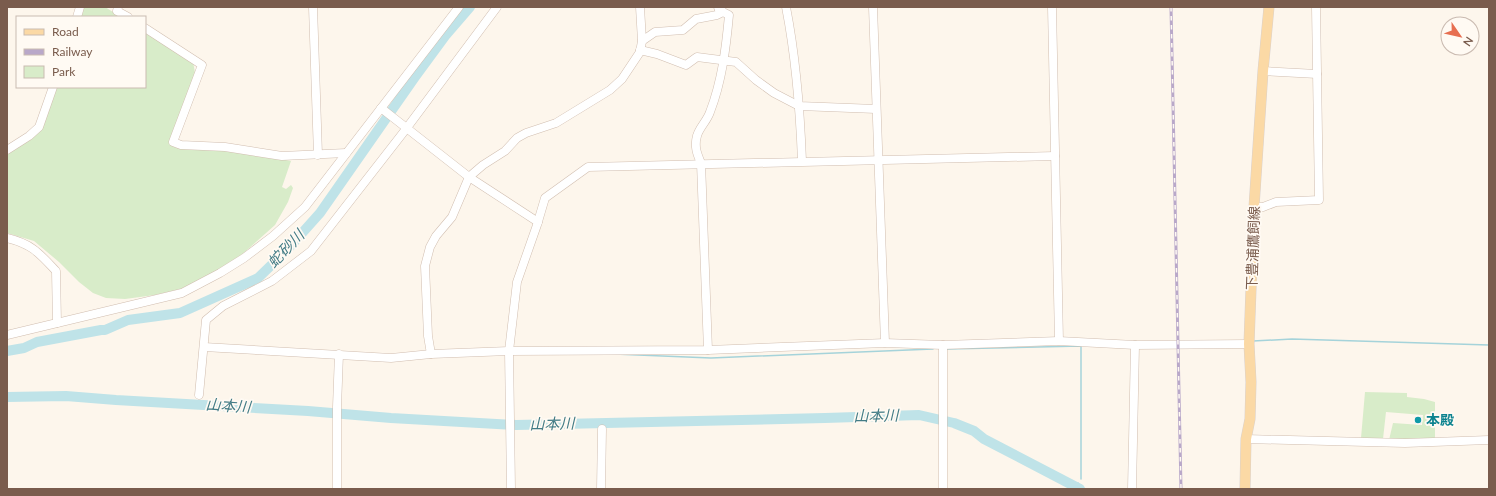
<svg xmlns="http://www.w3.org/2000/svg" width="1496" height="496" font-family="Lato,'Noto Sans JP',sans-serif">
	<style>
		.green { fill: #d8ecc9 }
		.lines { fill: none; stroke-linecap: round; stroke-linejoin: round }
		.stream { stroke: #a5d3da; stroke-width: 1.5 }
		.river { stroke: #bfe3e8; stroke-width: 10 }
		.minor-casing { stroke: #d1beb0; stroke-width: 9 }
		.major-casing { stroke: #dad1cd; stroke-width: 11 }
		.minor { stroke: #fff; stroke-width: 8 }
		.major { stroke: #fbd9a5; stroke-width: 10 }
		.rail-casing { stroke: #b9a8c9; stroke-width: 3 }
		.rail { stroke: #fffaf3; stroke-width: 1.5; stroke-dasharray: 4.5; stroke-linecap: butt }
		.culture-dot { fill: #0f9aa8; stroke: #fffaf3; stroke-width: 1.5 }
		.labels { text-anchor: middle; stroke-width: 3.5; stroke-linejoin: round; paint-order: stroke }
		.street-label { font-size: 14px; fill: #7a5c4d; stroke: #fffaf3 }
		.culture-label { font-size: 14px; font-weight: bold; fill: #0d838f; stroke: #fffaf3; text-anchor: start }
		.water-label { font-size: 15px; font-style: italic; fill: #437c86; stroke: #fffaf3 }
	</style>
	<rect width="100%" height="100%" fill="#fdf6ec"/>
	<g class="green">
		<polygon points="83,7 105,7 121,17 80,17"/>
		<polygon points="145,32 193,61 195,73 172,137 175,147 182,149 224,149 291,161 282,187 286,189 291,185 293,188 288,202 275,225 220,274 185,288 155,295 125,299 106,298 93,293 79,282 59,262 34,241 7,233 7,153 31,138 56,87 145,87"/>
		<polygon points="1365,392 1407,393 1407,397 1424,399 1435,402 1435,440 1389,440 1393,423 1422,425 1423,415 1386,412 1383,439 1361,438"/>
	</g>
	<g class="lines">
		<g class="stream">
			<polyline points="1253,341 1292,339 1489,345"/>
			<polyline points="947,349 1081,346 1081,479"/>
			<polyline points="614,354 711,358 933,349"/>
			<polyline points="1077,488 1078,483"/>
		</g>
		<g class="river">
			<polyline points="7,351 24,348 37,342 101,330 105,330 128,320 180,313 258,278 286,251 320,213 415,77 445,36 470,7"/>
			<polyline points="7,397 66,396 116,400 308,411 391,418 516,425 825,418 919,415 954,423 974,431 984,439 1080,489"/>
		</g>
		<g class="minor-casing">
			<g id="minor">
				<polyline points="118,7 117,11 128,17"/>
				<polyline points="313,7 318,155"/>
				<path d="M786,7C796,58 800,109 802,161"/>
				<polyline points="873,7 885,343"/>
				<polyline points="1052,7 1059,341"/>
				<polyline points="77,17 80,7"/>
				<polyline points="145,28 202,65 173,142 181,145 225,147 282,156 346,153"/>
				<polyline points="642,41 655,32 683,30 696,19 717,15 723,12"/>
				<polyline points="640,50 657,54 686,65 697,57 736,62 756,80 774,93 799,106 876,109"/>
				<polyline points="1263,71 1317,74"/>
				<polyline points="381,108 469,177 538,222"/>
				<polyline points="7,150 29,136 39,127 53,87"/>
				<polyline points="1254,207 1263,207 1276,202 1319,200 1316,7"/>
				<path d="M7,238C32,244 39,253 56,271L57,323"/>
				<polyline points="7,335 182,293 220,273 244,258 273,236 305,207 459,7"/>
				<polyline points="943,345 943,489"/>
				<polyline points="204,347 391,358 431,354 509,351 708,350 885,343 943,345 1059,341 1135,345 1249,344"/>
				<path d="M708,350L701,163C697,154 694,146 697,136C699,128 707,121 710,112C722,81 726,48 729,15L719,10L718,7"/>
				<polyline points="431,354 428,336 425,266 430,247 436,236 452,217 469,177 483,165 505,151 517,138 526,133 556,123 610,90 622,79 640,52 642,41 640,7"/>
				<polyline points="199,395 206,320 223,306 272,281 311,251 406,129 497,7"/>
				<polyline points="1246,439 1405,443 1489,440"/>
				<polyline points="337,489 337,407 339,354"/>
				<polyline points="511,489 509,351 517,282 537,225 545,198 588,167 1055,156"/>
				<polyline points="601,489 602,429"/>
				<polyline points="1132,489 1135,345"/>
			</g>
		</g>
		<g class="major-casing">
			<polyline id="major" points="1245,489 1246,439 1250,419 1251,382 1249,344 1254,207 1263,71 1269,7"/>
		</g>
		<use href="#minor" class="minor"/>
		<use href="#major" class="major"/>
		<g class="rail-casing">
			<polyline id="rail" points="1171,7 1181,489"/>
		</g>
		<use href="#rail" class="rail"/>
	</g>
	<circle class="culture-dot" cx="1418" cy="420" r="4"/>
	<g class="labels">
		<g class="street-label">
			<text transform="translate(1253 248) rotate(-88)" y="5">下豊浦鷹飼線</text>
		</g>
		<g class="culture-label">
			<text x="1426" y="425">本殿</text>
		</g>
		<g class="water-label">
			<text transform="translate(286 249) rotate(-46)" y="5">蛇砂川</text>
			<text transform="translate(228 406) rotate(4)" y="5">山本川</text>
			<text transform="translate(876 416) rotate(-1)" y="5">山本川</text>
			<text transform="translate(552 424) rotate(-1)" y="5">山本川</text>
		</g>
	</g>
	<rect width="1496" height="496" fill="none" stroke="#7a5c4d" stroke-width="16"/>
	<rect x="16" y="16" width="130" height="72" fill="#fffaf3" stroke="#cabbb1"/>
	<rect x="24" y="29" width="20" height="6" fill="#fbd9a5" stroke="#cabbb1"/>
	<text x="52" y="36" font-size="12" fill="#7a5c4d">Road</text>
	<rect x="24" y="49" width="20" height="6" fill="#b9a8c9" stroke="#cabbb1"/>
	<text x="52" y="56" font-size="12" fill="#7a5c4d">Railway</text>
	<rect x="24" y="66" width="20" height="12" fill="#d8ecc9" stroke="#cabbb1"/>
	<text x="52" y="76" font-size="12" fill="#7a5c4d">Park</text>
	<g transform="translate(1460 36) rotate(124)"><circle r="19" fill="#fffaf3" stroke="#cabbb1"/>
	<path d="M0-3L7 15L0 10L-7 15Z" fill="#e76f51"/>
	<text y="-6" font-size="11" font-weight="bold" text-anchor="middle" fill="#7a5c4d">N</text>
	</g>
</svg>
